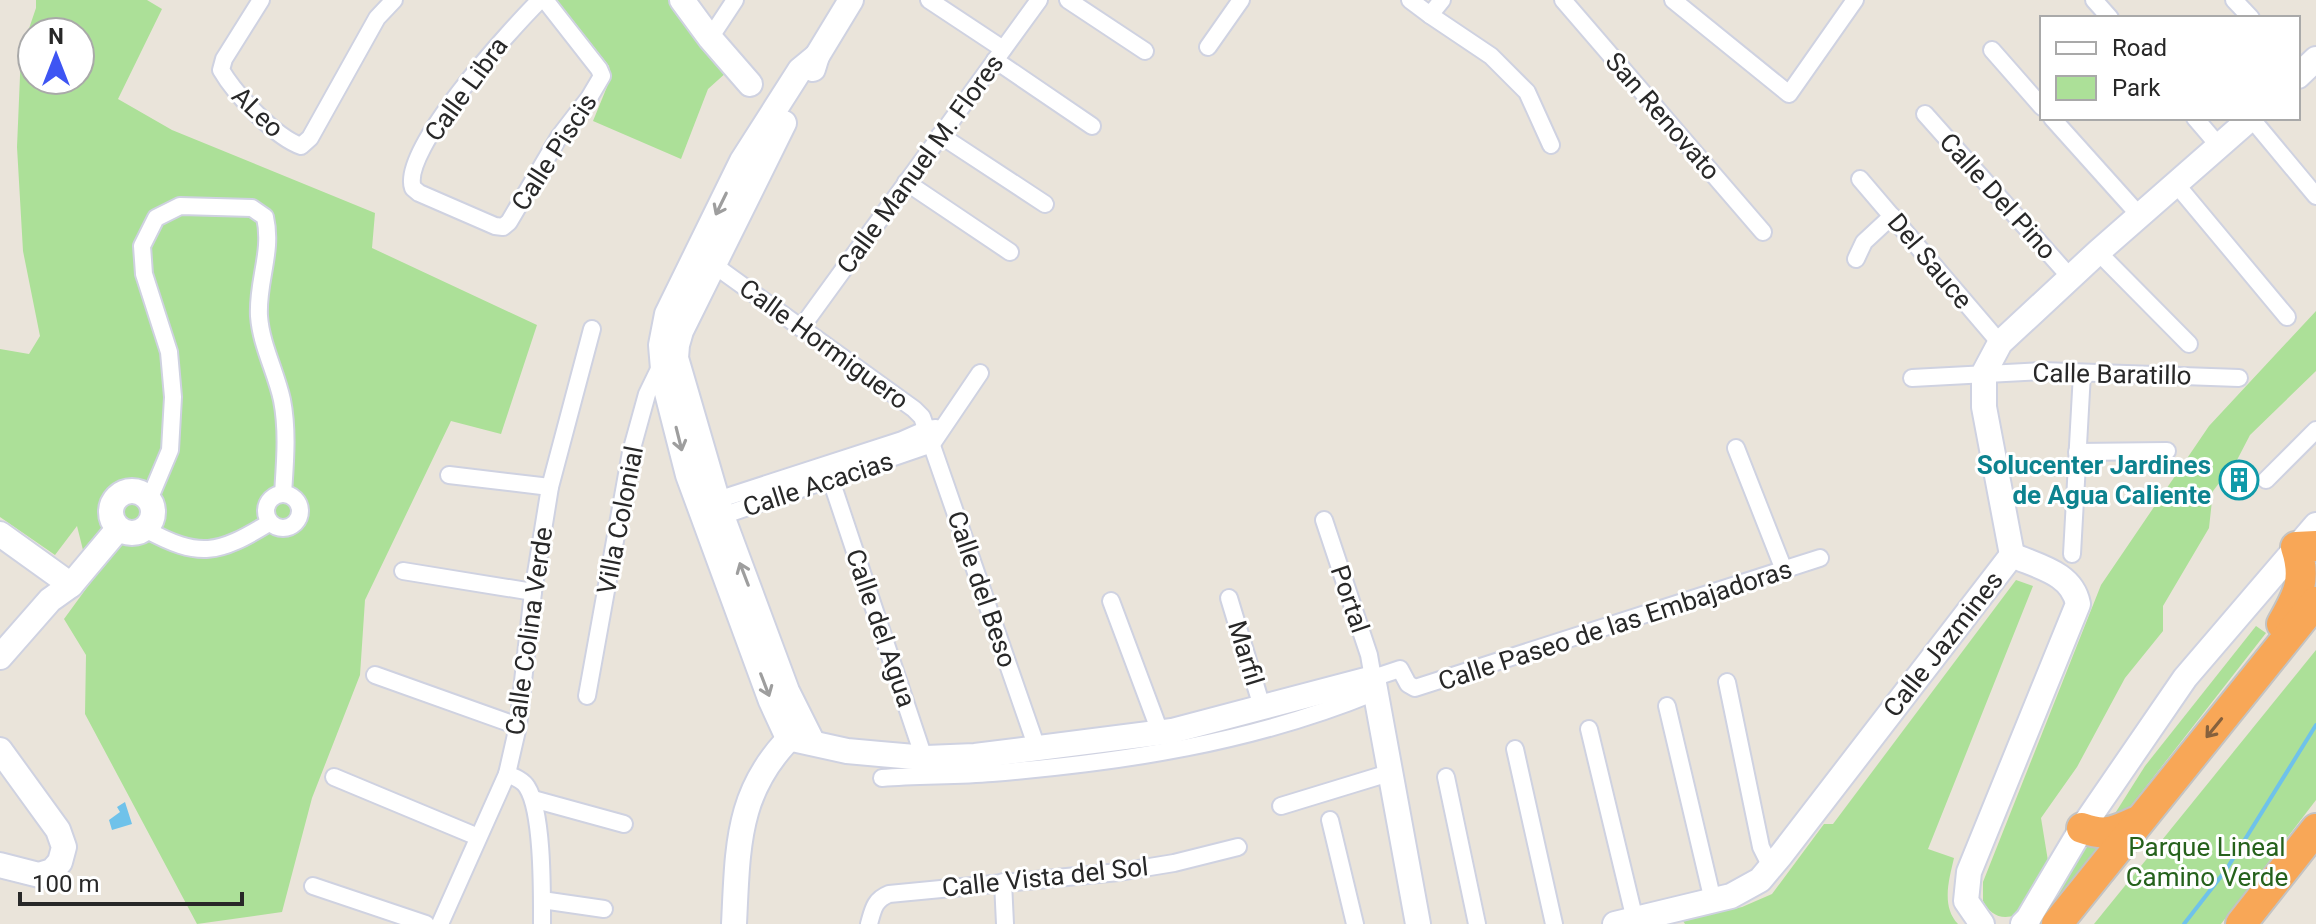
<svg xmlns="http://www.w3.org/2000/svg" width="2316" height="924" font-family="Roboto,sans-serif">
	<style>
		.green { fill: #ace098; fill-rule: evenodd }
		.water { fill: #6fc2ea }
		.lines { fill: none; stroke-linecap: round; stroke-linejoin: round }
		.stream { stroke: #6fc2ea; stroke-width: 4 }
		.street-casing { stroke: #cfd2e1; stroke-width: 20 }
		.secondary-casing { stroke: #cfd2e1; stroke-width: 28 }
		.highway-casing { stroke: #c3c3c3; stroke-width: 34 }
		.street { stroke: #fff; stroke-width: 16 }
		.secondary { stroke: #fff; stroke-width: 24 }
		.highway { stroke: #f8a757; stroke-width: 30 }
		.oneway { stroke: #9e9e9e }
		.oneway2 { stroke: #86613d }
		.labels { text-anchor: middle; stroke-width: 6; stroke-linejoin: round; paint-order: stroke }
		.street-label { font-size: 26px; fill: #282828; stroke: #fff }
		.culture-label { font-size: 26px; font-weight: bold; fill: #0d838f; stroke: #fff; text-anchor: end }
		.park-label { font-size: 26px; fill: #26621c; stroke: #fff }
	</style>
	<rect width="100%" height="100%" fill="#eae4da"/>
	<g class="green">
		<path d="M36,0H147L162,9L118,99L172,130L375,213L372,248L537,325L501,434L451,421L365,600L360,675L312,798L282,912L197,924L85,714L86,655L64,619L91,582L77,526L55,555L0,517V349L29,354L40,336L23,251L17,147L21,52L36,8ZM32,32H80V80H32Z"/>
		<polygon points="557,0 676,0 728,71 708,89 681,159 593,121 611,77 609,66"/>
		<path d="M2316,311V371L2250,435L2237,460L2213,491L2209,528L2163,606V631L2125,678L2077,767L2041,818L2048,861L2016,915C2001,920 1990,915 1983,901V882L2101,585L2209,426Z"/>
		<path d="M2016,580L2033,586L1928,849L1954,858C1949,880 1941,906 1958,924H1685L1683,921L1742,907L1772,894L1824,824H1833Z"/>
		<polygon points="2256,626 2266,633 2116,825 2109,823 2145,766"/>
		<polygon points="2316,650 2316,800 2221,924 2094,924"/>
		<polygon points="2085,841 2112,843 2046,924 2034,924"/>
	</g>
	<polygon class="water" points="125,802 132,824 112,830 109,820 120,812 117,807"/>
	<g class="lines">
		<polyline class="stream" points="2184,924 2226,870 2316,725"/>
		<g class="street-casing">
			<g id="street">
				<path d="M261,0L224,59L221,70C235,94 275,137 301,146L310,138L377,18L394,0"/>
				<path d="M540,0C512,28 399,151 413,188L419,193L495,226L503,227L509,222L559,137L589,98L602,76L599,69L545,0"/>
				<polyline points="929,0 1003,49"/>
				<polyline points="1068,0 1145,51"/>
				<polyline points="1410,0 1430,15 1442,0"/>
				<polyline points="1563,0 1763,232"/>
				<polyline points="1673,0 1789,94 1855,0"/>
				<polyline points="2094,0 2110,18"/>
				<polyline points="2234,0 2251,18"/>
				<polyline points="1430,15 1491,56 1527,92 1551,145"/>
				<polyline points="710,38 735,0"/>
				<polyline points="1208,47 1241,0"/>
				<polyline points="1992,50 2042,107"/>
				<polyline points="995,60 1092,126"/>
				<polyline points="1925,114 2070,277"/>
				<polyline points="2052,118 2140,216"/>
				<polyline points="2195,118 2219,146"/>
				<polyline points="2251,118 2316,196"/>
				<polyline points="940,135 1045,204"/>
				<polyline points="1860,179 2000,343"/>
				<polyline points="906,182 1010,252"/>
				<polyline points="2176,184 2287,317"/>
				<polyline points="2098,252 2189,344"/>
				<polyline points="1856,259 1864,242 1892,216"/>
				<polyline points="714,265 914,409 922,417 1037,748"/>
				<polyline points="801,328 1039,0"/>
				<polyline points="1912,378 2042,371 2239,378"/>
				<polyline points="1736,448 1784,570"/>
				<polyline points="2077,452 2167,451"/>
				<polyline points="449,475 550,487"/>
				<polyline points="831,480 927,767"/>
				<polyline points="2266,480 2316,430"/>
				<circle cx="283" cy="511" r="17"/>
				<path d="M149,500L170,450L173,397L169,352L144,274L142,246L156,218L180,206L252,208L265,217C273,252 257,281 259,316C261,345 276,372 282,400C288,431 285,463 283,494"/>
				<polyline points="708,503 902,440 927,429 936,428"/>
				<polyline points="713,519 932,444 980,373"/>
				<polyline points="1324,520 1369,655 1373,678 1400,669 1408,684 1415,688 1820,558"/>
				<path d="M145,529C200,559 218,554 269,523"/>
				<polyline points="2072,554 2082,373"/>
				<polyline points="403,571 533,592"/>
				<polyline points="1229,598 1262,707"/>
				<polyline points="1111,601 1160,732"/>
				<polyline points="375,675 518,726"/>
				<polyline points="1727,682 1761,847 1771,867"/>
				<polyline points="587,696 631,452 647,394 662,363"/>
				<polyline points="1667,706 1713,901"/>
				<polyline points="1589,729 1635,920"/>
				<polyline points="1515,749 1554,924"/>
				<path d="M507,774C514,777 523,780 527,787C543,812 542,892 542,924"/>
				<polyline points="334,777 478,837"/>
				<polyline points="1446,777 1477,924"/>
				<path d="M882,778C918,775 955,776 992,773C1124,762 1251,743 1375,692"/>
				<polyline points="533,799 624,824"/>
				<polyline points="1281,806 1389,773"/>
				<polyline points="1330,820 1355,924"/>
				<polyline points="1003,882 1005,924"/>
				<polyline points="313,886 426,924"/>
				<polyline points="542,900 604,909"/>
				<polyline points="440,924 507,774 518,726 533,592 550,487 592,329"/>
				<path d="M869,924C873,910 874,900 889,894L1119,872L1174,863L1238,847"/>
			</g>
		</g>
		<g class="secondary-casing">
			<g id="secondary">
				<polyline points="682,0 710,38 750,84"/>
				<polyline points="817,56 800,70 742,161 667,314 661,345 664,381 688,475 771,701 788,738 847,751 880,754 926,758 975,756 1172,731 1373,678 1418,924"/>
				<polyline points="813,69 817,56 851,0"/>
				<polyline points="2298,76 2316,59"/>
				<polyline points="784,123 681,331 677,345 676,358 722,516 787,691 813,743"/>
				<circle cx="132" cy="512" r="21"/>
				<polyline points="0,534 71,585"/>
				<polyline points="2012,555 1984,407 1984,373 2000,343 2098,252 2251,118"/>
				<polyline points="0,657 50,600 71,585 118,529"/>
				<polyline points="0,750 58,830 64,847 60,862 52,871 39,875 0,865"/>
				<path d="M734,924C738,844 736,786 800,728"/>
				<path d="M1615,924L1731,896L1760,880L1781,855L2012,555C2039,567 2072,573 2078,604L1969,872L1966,901L1982,924"/>
				<polyline points="2023,924 2028,919 2082,828 2185,678 2316,525"/>
			</g>
		</g>
		<g class="highway-casing">
			<g id="highway">
				<path d="M2282,624C2298,596 2307,580 2296,547L2316,546"/>
				<path d="M2082,828C2107,837 2114,831 2138,821"/>
				<polyline points="2057,924 2316,602"/>
				<polyline points="2241,924 2316,829"/>
			</g>
		</g>
		<use href="#street" class="street"/>
		<use href="#secondary" class="secondary"/>
		<use href="#highway" class="highway"/>
	</g>
	<defs><path id="oneway-shaft" d="M-6 0H5M1.5-3L5.5 0L1.5 3" fill="none" stroke-width="1.6" stroke-linecap="round" stroke-linejoin="round" transform="scale(2)"/></defs>
	<g class="oneway">
		<use href="#oneway-shaft" transform="translate(721 204) rotate(116)"/>
		<use href="#oneway-shaft" transform="translate(679 439) rotate(76)"/>
		<use href="#oneway-shaft" transform="translate(744 574) rotate(-111)"/>
		<use href="#oneway-shaft" transform="translate(765 685) rotate(69)"/>
	</g>
	<use class="oneway2" href="#oneway-shaft" transform="translate(2214 728) rotate(129)"/>
	<defs>
		<g id="building-ring" transform="scale(2)"><circle r="9.5" fill="#fff" stroke="#0f9aa8" stroke-width="1.5"/><path d="M-4-6H4V6H1V3H-1V6H-4ZM-2.5-4.3h1.7v1.8h-1.7ZM.8-4.3h1.7v1.8H.8ZM-2.5-1h1.7V.8h-1.7ZM.8-1h1.7V.8H.8Z" fill="#0f9aa8"/></g>
	</defs>
	<g fill-rule="evenodd">
		<use href="#building-ring" x="2239" y="480"/>
	</g>
	<g class="labels">
		<g class="street-label">
			<text transform="translate(466 89) rotate(-54)" y="9">Calle Libra</text>
			<text transform="translate(258 112) rotate(44)" y="9">ALeo</text>
			<text transform="translate(1663 116) rotate(49)" y="9">San Renovato</text>
			<text transform="translate(554 152) rotate(-57)" y="9">Calle Piscis</text>
			<text transform="translate(920 164) rotate(-54)" y="9">Calle Manuel M. Flores</text>
			<text transform="translate(1998 196) rotate(48)" y="9">Calle Del Pino</text>
			<text transform="translate(1930 261) rotate(50)" y="9">Del Sauce</text>
			<text transform="translate(824 344) rotate(36)" y="9">Calle Hormiguero</text>
			<text transform="translate(2112 374) rotate(1)" y="9">Calle Baratillo</text>
			<text transform="translate(818 484) rotate(-18)" y="9">Calle Acacias</text>
			<text transform="translate(620 520) rotate(-79)" y="9">Villa Colonial</text>
			<text transform="translate(982 589) rotate(71)" y="9">Calle del Beso</text>
			<text transform="translate(1350 599) rotate(71)" y="9">Portal</text>
			<text transform="translate(1615 625) rotate(-18)" y="9">Calle Paseo de las Embajadoras</text>
			<text transform="translate(881 628) rotate(71)" y="9">Calle del Agua</text>
			<text transform="translate(529 631) rotate(-82)" y="9">Calle Colina Verde</text>
			<text transform="translate(1943 644) rotate(-52)" y="9">Calle Jazmines</text>
			<text transform="translate(1246 653) rotate(73)" y="9">Marfil</text>
			<text transform="translate(1045 877) rotate(-6)" y="9">Calle Vista del Sol</text>
		</g>
		<g class="culture-label">
			<text x="2211" y="474">Solucenter Jardines<tspan x="2211" dy="30">de Agua Caliente</tspan></text>
		</g>
		<g class="park-label">
			<text x="2207" y="856">Parque Lineal<tspan x="2207" dy="30">Camino Verde</tspan></text>
		</g>
	</g>
	<rect x="2040" y="16" width="260" height="104" fill="#ffffff" stroke="#a9a9a9" stroke-width="2"/>
	<rect x="2056" y="42" width="40" height="12" fill="#ffffff" stroke="#a9a9a9" stroke-width="2"/>
	<text x="2112" y="56" font-size="24" fill="#282828">Road</text>
	<rect x="2056" y="76" width="40" height="24" fill="#ace098" stroke="#a9a9a9" stroke-width="2"/>
	<text x="2112" y="96" font-size="24" fill="#282828">Park</text>
	<g transform="translate(56 56)"><circle r="38" fill="#ffffff" stroke="#a9a9a9" stroke-width="2"/>
	<path d="M0-6L14 30L0 20L-14 30Z" fill="#3e55f3"/>
	<text y="-12" font-size="22" font-weight="bold" text-anchor="middle" fill="#282828">N</text>
	</g>
	<path d="M20 892v12h222v-12" fill="none" stroke="#282828" stroke-width="4"/>
	<text x="32" y="892" font-size="24" fill="#282828" stroke="#ffffff" stroke-width="6" paint-order="stroke">100 m</text>
</svg>
